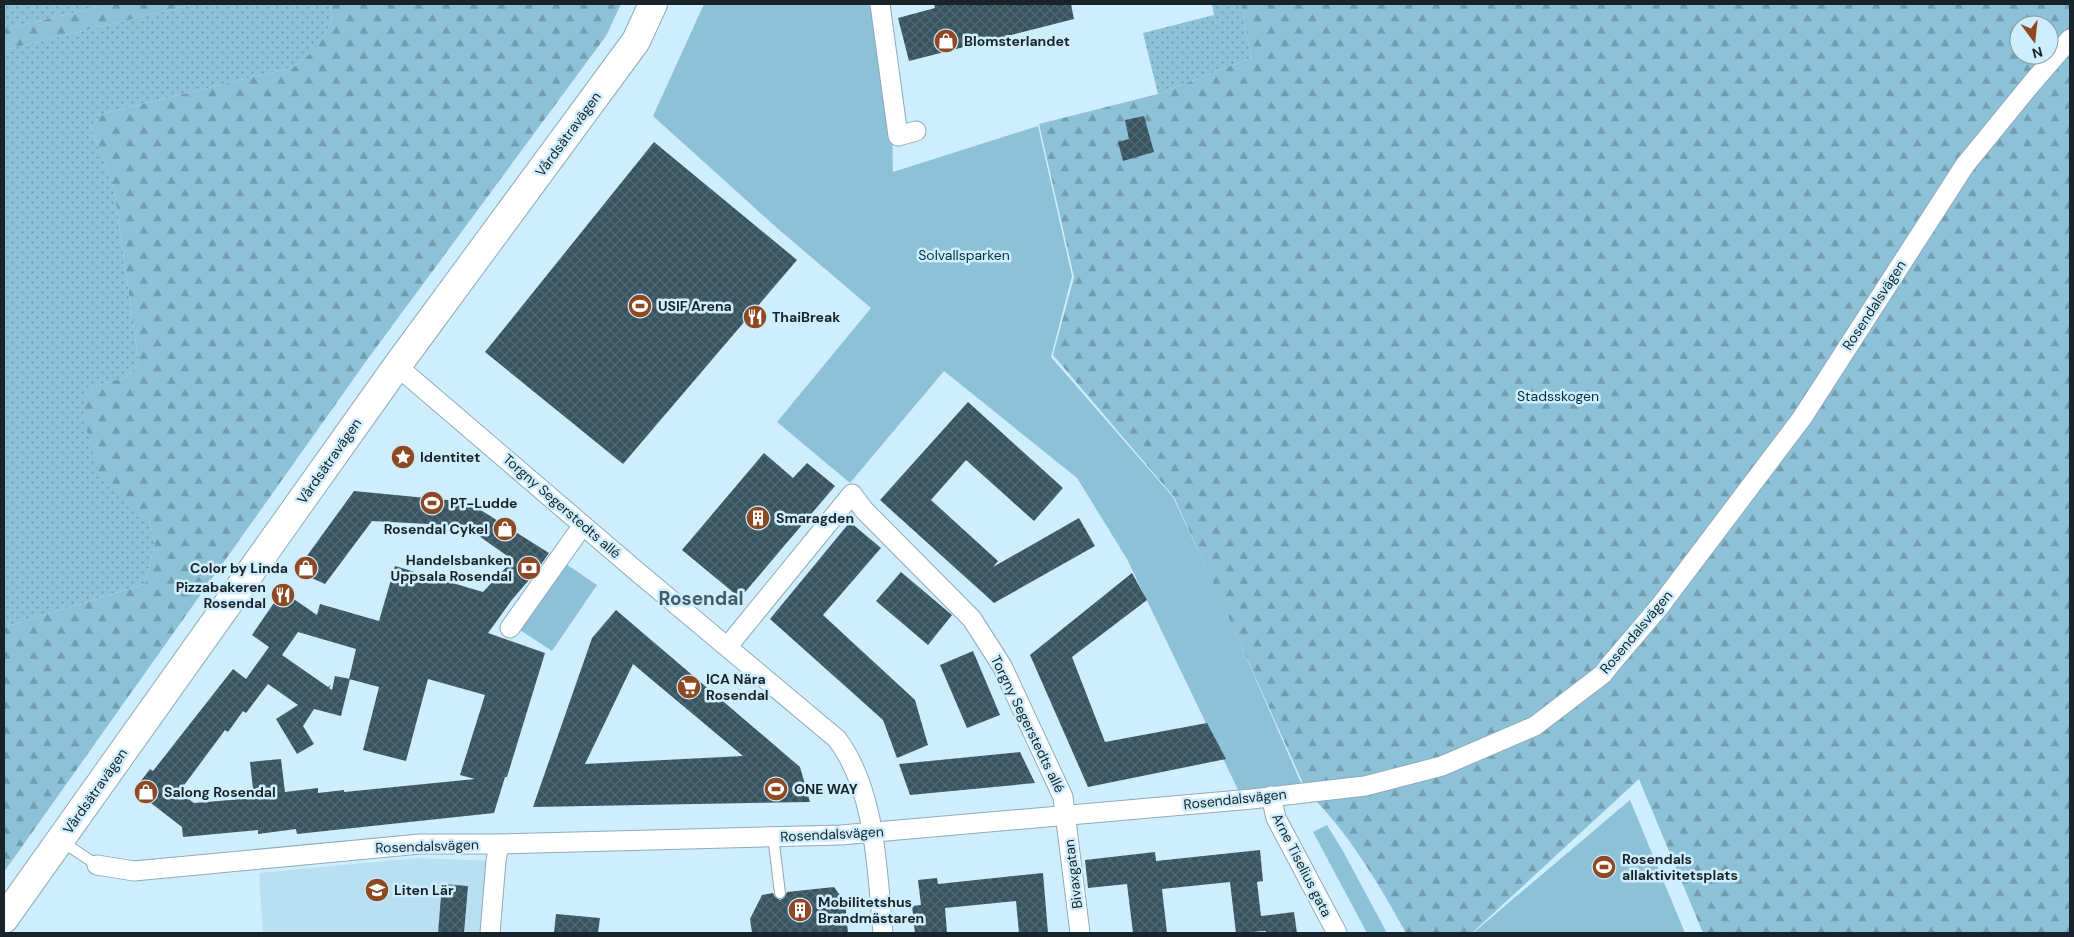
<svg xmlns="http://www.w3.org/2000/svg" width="2074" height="937" font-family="'DM Sans',sans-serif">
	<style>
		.built { fill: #b8e0f2 }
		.grass { fill: url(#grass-dots) }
		.forest { fill: url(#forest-firs); fill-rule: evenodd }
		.green { fill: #8dc1d8 }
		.building { fill: url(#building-cross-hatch); fill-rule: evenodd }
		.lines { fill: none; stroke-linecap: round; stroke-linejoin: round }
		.service-casing { stroke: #8dabba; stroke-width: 12 }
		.minor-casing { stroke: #8dabba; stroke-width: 21 }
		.secondary-casing { stroke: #8dabba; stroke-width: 30 }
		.service { stroke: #fff; stroke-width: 10 }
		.minor { stroke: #fff; stroke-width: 19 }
		.secondary { stroke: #fff; stroke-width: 28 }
		.labels { text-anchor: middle; stroke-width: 5; stroke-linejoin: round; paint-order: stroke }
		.poi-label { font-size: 14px; font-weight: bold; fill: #182429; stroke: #ceeefd; text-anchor: start }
		.street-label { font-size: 14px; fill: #182429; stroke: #ceeefd }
		.park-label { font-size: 14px; fill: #032f3f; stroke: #ceeefd }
		.district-label { font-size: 19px; font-weight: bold; fill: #405c69; stroke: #ceeefd }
	</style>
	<defs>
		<pattern id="grass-dots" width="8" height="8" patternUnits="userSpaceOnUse" patternTransform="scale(1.25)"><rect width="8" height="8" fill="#8dc1d8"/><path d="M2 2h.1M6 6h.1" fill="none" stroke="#729daf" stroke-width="1.8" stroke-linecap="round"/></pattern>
		<pattern id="forest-firs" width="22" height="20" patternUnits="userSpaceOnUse" patternTransform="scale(1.25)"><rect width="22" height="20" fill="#8dc1d8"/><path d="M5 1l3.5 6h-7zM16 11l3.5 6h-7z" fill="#729daf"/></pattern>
		<pattern id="building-cross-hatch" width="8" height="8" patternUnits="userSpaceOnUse" patternTransform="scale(1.25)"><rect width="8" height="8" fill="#385461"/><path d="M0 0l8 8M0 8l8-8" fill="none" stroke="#526974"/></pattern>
	</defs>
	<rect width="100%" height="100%" fill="#ceeefd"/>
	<polygon class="built" points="417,858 496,861 491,933 263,933 259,873"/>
	<g class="grass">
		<polygon points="4,4 112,4 4,29"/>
		<polygon points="195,4 330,4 332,21 317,48 294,67 105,113 90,126 113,182 139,364 126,377 85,389 149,520 155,543 145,584 4,627 4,50"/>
		<polygon points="1212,4 1241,4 1251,58 1158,94 1143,33 1214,15"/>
	</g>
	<g class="forest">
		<polygon points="112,4 195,4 4,50 4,29"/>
		<polygon points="330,4 621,4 606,36 367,360 4,872 4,627 145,584 155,543 149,520 100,476 83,417 85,389 126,377 139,364 113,182 90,126 105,113 294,67 317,48 332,21"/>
		<path d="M1241,4H2070V933H1703L1639,779L1472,933H1406C1378,883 1348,831 1307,792L1174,497L1053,355L1074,277L1039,124L1158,94L1251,58ZM2019,25H2049V55H2019Z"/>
	</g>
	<g class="green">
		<polygon points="704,4 874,4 892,122 893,172 1038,126 1072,276 1051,357 1173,497 1222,602 1304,790 1241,796 1127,559 1077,478 944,371 850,483 777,422 871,308 777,228 653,116"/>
		<polygon points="563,562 597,585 552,651 517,628"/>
		<polygon points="1630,800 1685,933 1473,933"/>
		<polygon points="1327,825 1344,853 1387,933 1367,933 1313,832"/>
	</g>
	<g class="building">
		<polygon points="934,4 1071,4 1074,19 909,61 898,18 935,8"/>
		<polygon points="1144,116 1154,152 1123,161 1118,142 1129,139 1125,120"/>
		<polygon points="654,142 797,260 623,464 485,352"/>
		<polygon points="968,402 1063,488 1034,521 966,460 931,500 998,561 993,567 1079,518 1095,546 994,603 880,500"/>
		<polygon points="764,453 793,478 807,463 835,486 740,598 682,550"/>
		<path d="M354,491L468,502L549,553L535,573L511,601L488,633L545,653L507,777H505L494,813L297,834L296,829L258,834V830L183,837L182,827L134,790L150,769L153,771L233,669L246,679L269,647L252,635L282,591L317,615L320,604L379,621L395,566L483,592L513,560L465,526L372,521L325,584L296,571ZM298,632L356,649L349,679L379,687L363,750L406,761L428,679L485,695L460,775L475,779L344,792V790L318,793V788L285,792L281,759L250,762L254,798L194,803L179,792L225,730L228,732L243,711L246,713L268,684L298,705L276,719L297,754L314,744L303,726L314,709L341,716L350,679L335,676L332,690L329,688L331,685L328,687L282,655Z"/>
		<polygon points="850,522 881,548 823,615 915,700 928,745 897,758 883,720 770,619"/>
		<polygon points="901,572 952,615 928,645 876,601"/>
		<polygon points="1132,573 1147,600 1072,657 1105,742 1207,723 1226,759 1088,787 1030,655"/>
		<path d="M616,610L800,767L810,802L533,807L592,638ZM633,664L743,756L585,764Z"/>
		<polygon points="973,651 1000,715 967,728 940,665"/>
		<polygon points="1020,752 1035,783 910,795 899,764"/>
		<polygon points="1260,850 1263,881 1257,882 1261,916 1294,912 1297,933 1266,933 1266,931 1236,933 1230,882 1162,889 1167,933 1133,933 1127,884 1088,888 1085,860 1155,852 1156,861"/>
		<polygon points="1043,873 1048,933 1019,933 1016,901 945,908 947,933 915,933 912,906 921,905 918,880 937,878 938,884"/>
		<polygon points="442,884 468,886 464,933 438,933"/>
		<polygon points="834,887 845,902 848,933 752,933 750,919 762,895 773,893 775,897 780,900 784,898 787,892"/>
		<polygon points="556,914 600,918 598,933 554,933"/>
	</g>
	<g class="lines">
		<g class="service-casing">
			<g id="service">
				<polyline points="773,836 780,893"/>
				<polyline points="61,841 97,865"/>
			</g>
		</g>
		<g class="minor-casing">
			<g id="minor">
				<polyline points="880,4 898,136 916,131"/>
				<path d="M397,366L634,569L837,739C876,791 877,870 883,933"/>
				<polyline points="510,628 583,525"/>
				<polyline points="728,646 852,494 864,510 972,619 1002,666 1063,797 1080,933"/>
				<polyline points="1271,796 1276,818 1337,933"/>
				<polyline points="97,865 134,871 420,844 499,844 841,835 1252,799 1365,786 1442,766 1535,726 1603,674 1609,666 1660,606 1802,418 1965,165 2032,83 2070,39"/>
				<polyline points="490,933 496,861 499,844"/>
			</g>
		</g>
		<g class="secondary-casing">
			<polyline id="secondary" points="4,919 397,366 636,41 653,4"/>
		</g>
		<use href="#service" class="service"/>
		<use href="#minor" class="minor"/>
		<use href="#secondary" class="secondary"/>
	</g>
	<defs>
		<g id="shop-disc" transform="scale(1.25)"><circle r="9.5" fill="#8f4922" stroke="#ceeefd"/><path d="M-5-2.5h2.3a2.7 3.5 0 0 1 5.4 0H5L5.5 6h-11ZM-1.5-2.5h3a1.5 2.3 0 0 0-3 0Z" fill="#fff"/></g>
		<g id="stadium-disc" transform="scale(1.25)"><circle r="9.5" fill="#8f4922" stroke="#ceeefd"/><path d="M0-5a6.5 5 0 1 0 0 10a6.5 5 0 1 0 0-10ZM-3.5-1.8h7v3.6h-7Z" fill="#fff"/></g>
		<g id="restaurant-disc" transform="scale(1.25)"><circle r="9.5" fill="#8f4922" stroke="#ceeefd"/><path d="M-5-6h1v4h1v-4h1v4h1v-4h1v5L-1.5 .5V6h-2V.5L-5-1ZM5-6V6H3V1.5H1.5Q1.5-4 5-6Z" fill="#fff"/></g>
		<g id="sight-disc" transform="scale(1.25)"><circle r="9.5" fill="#8f4922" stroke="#ceeefd"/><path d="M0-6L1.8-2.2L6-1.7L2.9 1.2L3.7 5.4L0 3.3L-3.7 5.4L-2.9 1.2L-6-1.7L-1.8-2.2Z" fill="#fff"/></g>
		<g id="building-disc" transform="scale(1.25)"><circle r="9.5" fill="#8f4922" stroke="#ceeefd"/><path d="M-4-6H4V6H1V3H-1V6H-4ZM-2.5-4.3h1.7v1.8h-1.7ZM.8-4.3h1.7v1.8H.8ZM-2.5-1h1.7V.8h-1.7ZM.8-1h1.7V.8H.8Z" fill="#fff"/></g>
		<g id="bank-disc" transform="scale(1.25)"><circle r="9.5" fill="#8f4922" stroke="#ceeefd"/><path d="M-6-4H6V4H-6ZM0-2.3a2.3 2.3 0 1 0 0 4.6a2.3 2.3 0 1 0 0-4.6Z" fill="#fff"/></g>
		<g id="supermarket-disc" transform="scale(1.25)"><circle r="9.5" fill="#8f4922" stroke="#ceeefd"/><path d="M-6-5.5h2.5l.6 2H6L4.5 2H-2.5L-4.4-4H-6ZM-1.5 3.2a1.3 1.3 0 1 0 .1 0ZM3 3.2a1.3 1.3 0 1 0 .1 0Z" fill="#fff"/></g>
		<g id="school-disc" transform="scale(1.25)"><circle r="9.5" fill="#8f4922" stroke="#ceeefd"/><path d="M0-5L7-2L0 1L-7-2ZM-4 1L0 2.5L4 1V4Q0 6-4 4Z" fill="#fff"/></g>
	</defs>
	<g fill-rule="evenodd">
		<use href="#shop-disc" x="946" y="41"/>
		<use href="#stadium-disc" x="640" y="306"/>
		<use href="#restaurant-disc" x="755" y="317"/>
		<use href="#sight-disc" x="403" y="457"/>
		<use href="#stadium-disc" x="432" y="503"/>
		<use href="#building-disc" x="758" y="518"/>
		<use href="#shop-disc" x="505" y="529"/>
		<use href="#shop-disc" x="306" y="568"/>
		<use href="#bank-disc" x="529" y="568"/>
		<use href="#restaurant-disc" x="283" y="595"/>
		<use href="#supermarket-disc" x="689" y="687"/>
		<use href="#stadium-disc" x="776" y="789"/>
		<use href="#shop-disc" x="146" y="792"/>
		<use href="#stadium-disc" x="1604" y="867"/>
		<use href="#school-disc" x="377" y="890"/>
		<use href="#building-disc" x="800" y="910"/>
	</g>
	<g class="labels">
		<g class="poi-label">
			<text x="964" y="46">Blomsterlandet</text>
			<text x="658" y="311">USIF Arena</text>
			<text x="772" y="322">ThaiBreak</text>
			<text x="420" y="462">Identitet</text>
			<text x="450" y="508">PT-Ludde</text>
			<text x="776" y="523">Smaragden</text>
			<text x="488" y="534" text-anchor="end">Rosendal Cykel</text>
			<text x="512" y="565" text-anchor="end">Handelsbanken<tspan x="512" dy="16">Uppsala Rosendal</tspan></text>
			<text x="288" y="573" text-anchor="end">Color by Linda</text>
			<text x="266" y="592" text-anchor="end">Pizzabakeren<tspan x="266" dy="16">Rosendal</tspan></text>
			<text x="706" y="684">ICA Nära<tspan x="706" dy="16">Rosendal</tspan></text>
			<text x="794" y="794">ONE WAY</text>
			<text x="164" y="797">Salong Rosendal</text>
			<text x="1622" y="864">Rosendals<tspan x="1622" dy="16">allaktivitetsplats</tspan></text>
			<text x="394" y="895">Liten Lär</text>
			<text x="818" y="907">Mobilitetshus<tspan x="818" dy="16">Brandmästaren</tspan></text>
		</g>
		<g class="street-label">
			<text transform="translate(568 134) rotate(-54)" y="5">Vårdsätravägen</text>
			<text transform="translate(1874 305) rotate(-57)" y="5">Rosendalsvägen</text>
			<text transform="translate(329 461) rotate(-55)" y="5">Vårdsätravägen</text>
			<text transform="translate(562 506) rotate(41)" y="5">Torgny Segerstedts allé</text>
			<text transform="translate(1636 632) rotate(-50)" y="5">Rosendalsvägen</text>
			<text transform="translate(1028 724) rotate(64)" y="5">Torgny Segerstedts allé</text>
			<text transform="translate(95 791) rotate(-55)" y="5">Vårdsätravägen</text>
			<text transform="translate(1235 799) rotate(-6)" y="5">Rosendalsvägen</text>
			<text transform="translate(832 834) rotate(-3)" y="5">Rosendalsvägen</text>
			<text transform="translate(427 846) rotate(-2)" y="5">Rosendalsvägen</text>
			<text transform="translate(1302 865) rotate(63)" y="5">Arne Tiselius gata</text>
			<text transform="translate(1073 874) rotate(-97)" y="5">Bivaxgatan</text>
		</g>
		<g class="park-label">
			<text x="964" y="260">Solvallsparken</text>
			<text x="1558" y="401">Stadsskogen</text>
		</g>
		<g class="district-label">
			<text x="701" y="605">Rosendal</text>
		</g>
	</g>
	<rect width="2074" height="937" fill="none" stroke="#182429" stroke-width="10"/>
	<g transform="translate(2034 40) rotate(165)"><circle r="24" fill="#ceeefd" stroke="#859da8"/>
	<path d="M0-4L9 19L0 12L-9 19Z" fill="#8f4922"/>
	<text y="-8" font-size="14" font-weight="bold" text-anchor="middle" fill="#182429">N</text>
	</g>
</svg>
